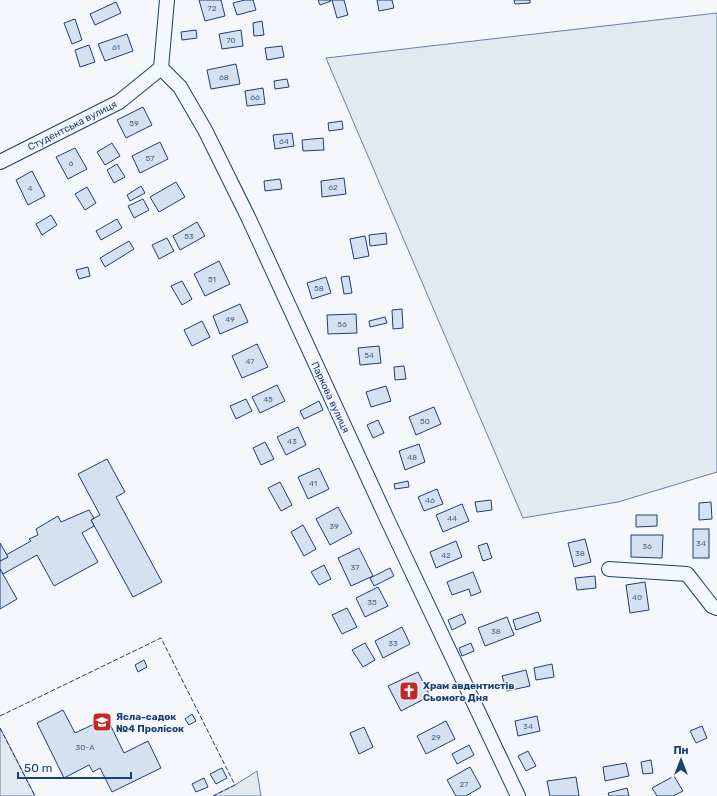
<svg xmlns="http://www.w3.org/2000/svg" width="717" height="796" font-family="Rubik,sans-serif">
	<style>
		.green { fill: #e3e9f0; stroke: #687fa3 }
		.building { fill: #d5e0f0; stroke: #1d3f73 }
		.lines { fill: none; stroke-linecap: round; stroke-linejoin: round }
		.minor-casing { stroke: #1d3f73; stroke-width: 16 }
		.minor { stroke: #f4f7fb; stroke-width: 14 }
		.fence { stroke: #1d3f73; stroke-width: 1; stroke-dasharray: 5 2; stroke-linecap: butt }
		.labels { text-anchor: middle; stroke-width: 3; stroke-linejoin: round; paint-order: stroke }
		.number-label { font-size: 8px; fill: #4b6792 }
		.street-label { font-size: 10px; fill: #1d3f73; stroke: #f4f7fb }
		.poi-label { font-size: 10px; font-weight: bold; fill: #1d3f73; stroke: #f4f7fb; text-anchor: start }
	</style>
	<rect width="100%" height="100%" fill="#f4f7fb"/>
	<g class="green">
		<polygon points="717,13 717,472 618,502 523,518 326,58"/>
		<polygon points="0,728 5,737 35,796 0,796"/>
		<polygon points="257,771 261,796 213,796 235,785"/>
	</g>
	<g class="building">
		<polygon points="199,0 221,0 225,16 205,21"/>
		<polygon points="245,0 253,0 256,10 237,15 233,3"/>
		<polygon points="318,0 331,0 331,1 320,5"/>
		<polygon points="332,0 344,0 348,15 337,18"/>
		<polygon points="377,0 392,0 394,8 379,11"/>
		<polygon points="514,0 530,0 530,3 515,4"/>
		<polygon points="116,2 121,13 95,25 90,14"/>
		<polygon points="75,19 82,40 72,44 64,23"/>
		<polygon points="262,21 264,35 254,36 253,23"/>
		<polygon points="196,30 197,38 182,40 181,32"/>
		<polygon points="241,30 243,46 222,49 219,34"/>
		<polygon points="127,34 133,51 105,61 98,44"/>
		<polygon points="89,45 95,62 80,67 75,50"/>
		<polygon points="282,46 284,57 267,60 265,48"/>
		<polygon points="236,64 240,84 211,89 207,70"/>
		<polygon points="287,79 289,87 275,89 274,81"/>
		<polygon points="263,88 265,104 247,106 245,91"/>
		<polygon points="143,107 152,125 126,138 117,120"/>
		<polygon points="342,121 343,129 329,131 328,123"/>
		<polygon points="292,133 294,146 275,149 273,135"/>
		<polygon points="323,138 324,150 303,151 302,140"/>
		<polygon points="160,142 168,159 140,173 132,156"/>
		<polygon points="112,143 120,156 105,165 97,152"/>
		<polygon points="75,148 87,169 68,179 56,157"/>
		<polygon points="117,164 125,177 114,183 107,170"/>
		<polygon points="32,171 45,196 28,205 16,180"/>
		<polygon points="344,178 346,194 322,197 321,181"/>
		<polygon points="280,179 282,189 265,191 264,181"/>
		<polygon points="176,182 185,197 159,212 150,197"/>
		<polygon points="141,186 145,193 130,201 127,195"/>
		<polygon points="87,187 96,203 85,210 75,194"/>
		<polygon points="143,199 149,210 134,218 128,206"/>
		<polygon points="51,215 57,225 42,235 36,224"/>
		<polygon points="117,219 122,228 101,240 96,231"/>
		<polygon points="197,222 205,236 180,250 173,236"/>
		<polygon points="386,233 387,244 370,246 369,235"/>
		<polygon points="365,236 369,256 354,259 350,239"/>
		<polygon points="167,238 174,251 159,259 152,245"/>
		<polygon points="129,241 134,249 105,267 100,258"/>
		<polygon points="219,261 230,284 205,296 194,274"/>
		<polygon points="88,267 90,276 79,279 76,270"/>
		<polygon points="349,276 352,293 344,294 341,277"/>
		<polygon points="326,277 331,293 312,299 307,283"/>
		<polygon points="182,281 192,299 182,305 171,286"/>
		<polygon points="240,304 248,322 220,334 213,316"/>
		<polygon points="402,309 403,328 393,329 392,310"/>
		<polygon points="356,314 357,333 328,334 327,315"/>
		<polygon points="385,317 387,323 370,327 369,321"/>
		<polygon points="202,321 210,337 192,346 184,330"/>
		<polygon points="257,344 268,367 242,378 232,356"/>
		<polygon points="379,346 381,363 360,365 358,348"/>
		<polygon points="404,366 406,379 395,380 394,367"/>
		<polygon points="277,385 285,401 260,413 252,397"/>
		<polygon points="386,386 391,401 371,407 366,392"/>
		<polygon points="246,399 252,411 236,419 230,406"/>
		<polygon points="319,401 323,410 304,419 300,411"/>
		<polygon points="434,407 441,424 416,435 409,417"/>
		<polygon points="378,420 384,433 373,438 367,425"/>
		<polygon points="298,427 306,445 286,455 277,437"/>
		<polygon points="265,442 274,459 261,465 253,448"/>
		<polygon points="419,444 425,462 405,470 399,451"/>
		<polygon points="107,459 125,492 116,497 162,582 133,597 91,520 100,515 78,474"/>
		<polygon points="319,468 329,489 308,499 298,477"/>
		<polygon points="408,481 409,487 395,489 394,484"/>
		<polygon points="280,482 292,505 281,511 268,488"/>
		<polygon points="437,489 443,504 424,511 418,497"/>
		<polygon points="491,500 492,510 477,512 475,502"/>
		<polygon points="711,502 712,519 699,520 699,503"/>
		<polygon points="462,504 469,521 443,532 436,515"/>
		<polygon points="338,507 352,533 330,545 316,519"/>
		<polygon points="89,510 94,518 91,520 94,526 82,533 98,562 54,586 37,555 3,574 0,569 0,561 8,557 6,555 31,541 29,539 38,535 36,529 58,516 61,522"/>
		<polygon points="636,515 657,515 657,526 636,527"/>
		<polygon points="303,525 316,549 304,556 291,532"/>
		<rect x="693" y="529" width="16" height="29"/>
		<polygon points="631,535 663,535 662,558 631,557"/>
		<polygon points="585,539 591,562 574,567 568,543"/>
		<polygon points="456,541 462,557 436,568 430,552"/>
		<polygon points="0,543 8,557 0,561"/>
		<polygon points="487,543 492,558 483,561 478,546"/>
		<polygon points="359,548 373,576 351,586 338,558"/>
		<polygon points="324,565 331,579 319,585 311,572"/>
		<polygon points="390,568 394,576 374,586 370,578"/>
		<polygon points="0,569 17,599 0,609"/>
		<polygon points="473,572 481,592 471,596 469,589 452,595 447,582"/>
		<polygon points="595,576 596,588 577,590 575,578"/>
		<polygon points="645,582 649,610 630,613 626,585"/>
		<polygon points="378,587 388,606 365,617 356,598"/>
		<polygon points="347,608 357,627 342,634 332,615"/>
		<polygon points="538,612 541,621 516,630 513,620"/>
		<polygon points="462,614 466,623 452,630 448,620"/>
		<polygon points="507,617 514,635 485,646 478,628"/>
		<polygon points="402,627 410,644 383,658 375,641"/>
		<polygon points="365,643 375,660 363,667 352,650"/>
		<polygon points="471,643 474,651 462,656 459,648"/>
		<polygon points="144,660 147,667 138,672 135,665"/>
		<polygon points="552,664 554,677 536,680 534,668"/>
		<polygon points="526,670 530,686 507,691 502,676"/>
		<polygon points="418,672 430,696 401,711 388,686"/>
		<polygon points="63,710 75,733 107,718 124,753 148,741 161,768 112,792 100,768 93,772 89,765 64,778 37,723"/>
		<polygon points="192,714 196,721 189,725 185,719"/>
		<polygon points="537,716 540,731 518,736 515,721"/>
		<polygon points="446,721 455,739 426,754 417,736"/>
		<polygon points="702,726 707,738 696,743 690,731"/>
		<polygon points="364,727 373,747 359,754 350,733"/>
		<polygon points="469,745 474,755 457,764 452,754"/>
		<polygon points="528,751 536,766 526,771 518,756"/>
		<polygon points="651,760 653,773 643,774 641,762"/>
		<polygon points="626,763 629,776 605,781 603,767"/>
		<polygon points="470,767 481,787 466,796 456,796 447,780"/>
		<polygon points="222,768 227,778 216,784 210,774"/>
		<polygon points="674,776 683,791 673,796 657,796 652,788"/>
		<polygon points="576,777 579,796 550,796 547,781"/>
		<polygon points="204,778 208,787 196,792 192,784"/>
		<polygon points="627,788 629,796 609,796 608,793"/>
	</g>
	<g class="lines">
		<g class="minor-casing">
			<g id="minor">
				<polyline points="161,68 180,87 205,130 249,219 387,519 518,796"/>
				<polyline points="161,68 167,0"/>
				<polyline points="0,162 119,102 161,68"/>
				<polyline points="609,569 687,574 712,606 717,608"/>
			</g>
		</g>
		<use href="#minor" class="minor"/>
		<g class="fence">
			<polyline points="0,716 161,638 235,785 213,796"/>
			<polyline points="0,728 35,796"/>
		</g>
	</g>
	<defs>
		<g id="church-square" transform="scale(1)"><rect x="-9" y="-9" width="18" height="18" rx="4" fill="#c62828" stroke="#f4f7fb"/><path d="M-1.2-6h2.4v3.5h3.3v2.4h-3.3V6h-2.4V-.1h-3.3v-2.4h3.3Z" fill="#fff"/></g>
		<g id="school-square" transform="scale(1)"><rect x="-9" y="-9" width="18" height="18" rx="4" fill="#c62828" stroke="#f4f7fb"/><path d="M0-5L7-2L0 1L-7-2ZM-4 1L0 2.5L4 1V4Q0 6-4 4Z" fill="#fff"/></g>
	</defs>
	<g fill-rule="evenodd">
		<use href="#church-square" x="409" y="691"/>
		<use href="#school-square" x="102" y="722"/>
	</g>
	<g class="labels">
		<g class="number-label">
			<text x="212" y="11">72</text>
			<text x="231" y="43">70</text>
			<text x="116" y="50">61</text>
			<text x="224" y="80">68</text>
			<text x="255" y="100">66</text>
			<text x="134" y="126">59</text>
			<text x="284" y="144">64</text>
			<text x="150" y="161">57</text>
			<text x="71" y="166">6</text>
			<text x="333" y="190">62</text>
			<text x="30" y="191">4</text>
			<text x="189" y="239">53</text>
			<text x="212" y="282">51</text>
			<text x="319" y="291">58</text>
			<text x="230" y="322">49</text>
			<text x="342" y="327">56</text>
			<text x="369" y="358">54</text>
			<text x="250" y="364">47</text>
			<text x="268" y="402">45</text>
			<text x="425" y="424">50</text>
			<text x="292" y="444">43</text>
			<text x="412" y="460">48</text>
			<text x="313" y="486">41</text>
			<text x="430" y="503">46</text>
			<text x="452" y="521">44</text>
			<text x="334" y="529">39</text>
			<text x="701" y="546">34</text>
			<text x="647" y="549">36</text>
			<text x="580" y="556">38</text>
			<text x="446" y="558">42</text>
			<text x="355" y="570">37</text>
			<text x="637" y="600">40</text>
			<text x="372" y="605">35</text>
			<text x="496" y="634">38</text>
			<text x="393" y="646">33</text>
			<text x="528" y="729">34</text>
			<text x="436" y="740">29</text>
			<text x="85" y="750">30-А</text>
			<text x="464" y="787">27</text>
		</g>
		<g class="street-label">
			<text transform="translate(72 125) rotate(-27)" y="4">Студентська вулиця</text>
			<text transform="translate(331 397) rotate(65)" y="4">Паркова вулиця</text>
		</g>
		<g class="poi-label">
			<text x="423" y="689">Храм авдентистів<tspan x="423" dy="12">Сьомого Дня</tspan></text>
			<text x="116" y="720">Ясла-садок<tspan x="116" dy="12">№4 Пролісок</tspan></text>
		</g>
	</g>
	<g transform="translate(681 760)" stroke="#f4f7fb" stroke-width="3" paint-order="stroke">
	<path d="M0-3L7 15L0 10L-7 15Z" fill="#1d3f73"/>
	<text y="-6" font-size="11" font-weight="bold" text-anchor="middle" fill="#1d3f73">Пн</text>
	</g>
	<path d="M18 772v6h113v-6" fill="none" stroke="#1d3f73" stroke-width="2"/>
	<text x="24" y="772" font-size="12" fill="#1d3f73" stroke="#f4f7fb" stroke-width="3" paint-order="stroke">50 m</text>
</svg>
